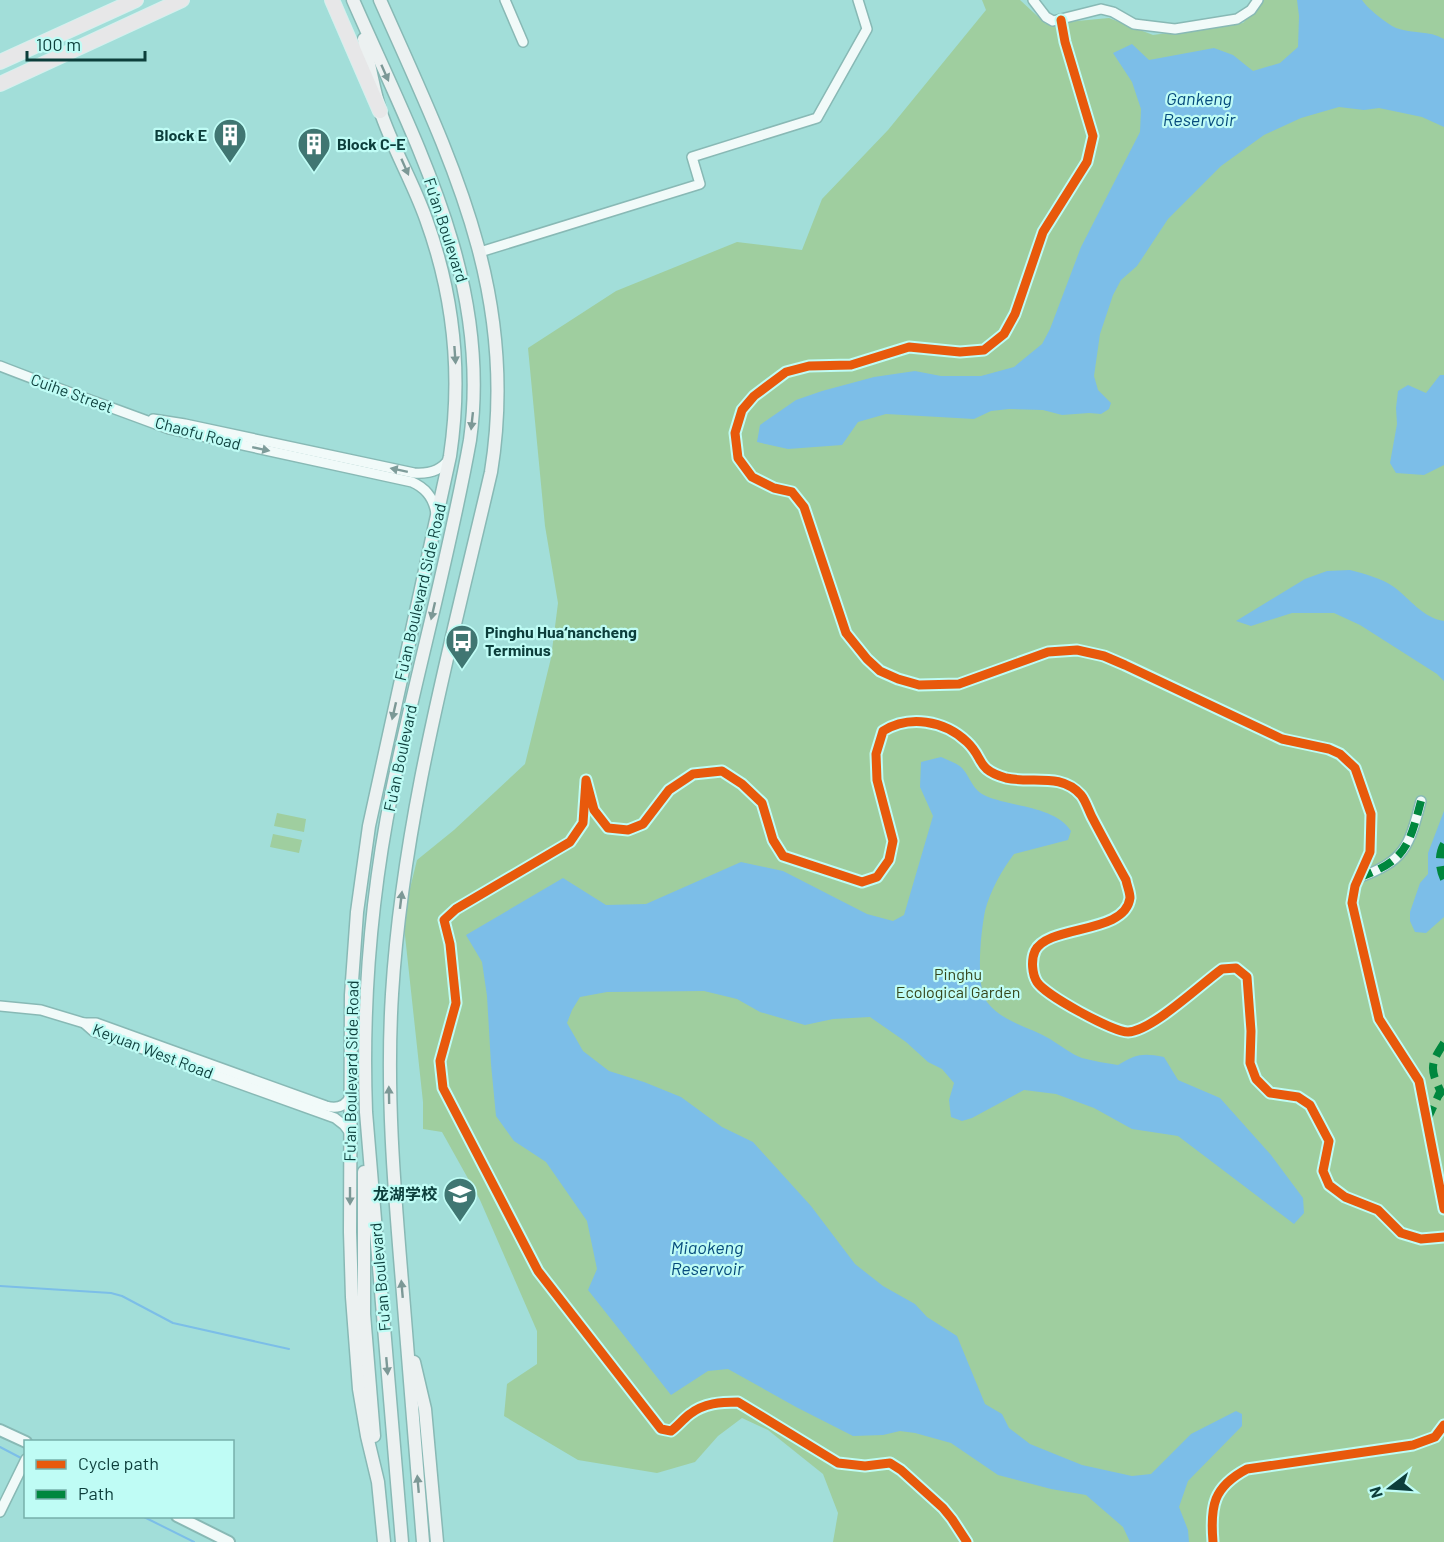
<svg xmlns="http://www.w3.org/2000/svg" width="1444" height="1542" font-family="Barlow,'Noto Sans SC',sans-serif">
	<style>
		.green { fill: #9fce9f }
		.water { fill: #7cbee8 }
		.lines { fill: none; stroke-linecap: round; stroke-linejoin: round }
		.stream { stroke: #7cbee8; stroke-width: 2 }
		.minor-casing { stroke: #88b9b5; stroke-width: 12 }
		.tertiary-casing { stroke: #88b9b5; stroke-width: 14 }
		.secondary-casing { stroke: #88b9b5; stroke-width: 15 }
		.primary-casing { stroke: #d5f0ee; stroke-width: 16 }
		.minor { stroke: #f1faf9; stroke-width: 9 }
		.tertiary { stroke: #f1faf9; stroke-width: 10 }
		.secondary { stroke: #ecf1f1; stroke-width: 12 }
		.primary { stroke: #e7e7e8; stroke-width: 14 }
		.quiet { stroke: #00873e; stroke-width: 8; stroke-dasharray: 15 8; stroke-linecap: butt }
		.cycleway-casing { stroke: #bffcf5; stroke-width: 13 }
		.cycleway { stroke: #e8590c; stroke-width: 9 }
		.oneway { fill: #7c9896 }
		.oneway2 { fill: #7e9c9a }
		.labels { text-anchor: middle; stroke-width: 4.5; stroke-linejoin: round; paint-order: stroke }
		.poi-label { font-size: 16px; font-weight: bold; fill: #0c3e3b; stroke: #bffcf5; text-anchor: end }
		.street-label { font-size: 16px; fill: #0c3e3b; stroke: #bffcf5 }
		.park-label { font-size: 16px; fill: #36471c; stroke: #bffcf5 }
		.water-label { font-size: 18px; font-style: italic; fill: #064b7d; stroke: #bffcf5 }
	</style>
	<rect width="100%" height="100%" fill="#a2ded9"/>
	<g class="green">
		<polygon points="982,0 1020,0 1046,24 1109,18 1153,35 1243,23 1263,0 1444,0 1444,1542 833,1542 838,1513 823,1474 768,1430 742,1418 718,1436 695,1462 657,1473 578,1460 504,1416 507,1384 537,1364 537,1331 480,1200 442,1132 423,1129 423,1102 403,917 417,860 454,830 525,764 551,658 558,603 545,526 528,348 616,291 737,242 802,250 822,199 888,130 986,10"/>
		<polygon points="277,813 306,819 304,832 274,826"/>
		<polygon points="273,834 302,840 299,853 270,847"/>
	</g>
	<g class="water">
		<path d="M1297,0H1362C1367,8 1387,24 1396,28C1412,34 1429,30 1444,39V127L1422,117L1379,108L1364,110L1339,107L1301,118L1264,135L1221,166L1168,219L1137,266L1121,280L1113,295L1100,334L1094,376L1098,390L1111,403L1109,409L1101,414L1089,413L1062,415L1043,410L1009,409L991,411L974,419L886,414L858,422L842,445L788,449L757,442L760,425L796,400L822,391L874,377L915,371L941,376H981L1014,367L1042,344L1050,329L1081,247L1140,132L1141,109L1132,82L1113,53L1132,44L1149,60L1214,48L1233,55L1253,71L1280,63L1298,47L1299,16Z"/>
		<polygon points="1440,375 1444,375 1444,465 1424,475 1396,473 1390,463 1397,424 1396,408 1398,391 1408,385 1426,393"/>
		<path d="M1350,570C1365,574 1381,578 1394,587C1410,599 1423,618 1444,621V681L1437,674L1360,625L1334,613H1292L1251,626L1236,621L1305,579L1327,571Z"/>
		<path d="M941,757C947,760 957,763 962,768C971,778 972,790 986,796C1011,807 1055,806 1071,831L1068,840L1014,854C1002,870 990,891 985,911C981,931 975,985 987,1002C1002,1022 1030,1027 1050,1039C1060,1045 1071,1054 1082,1058C1093,1061 1106,1063 1118,1065C1137,1054 1142,1053 1164,1057L1178,1080L1220,1098L1271,1155L1303,1198L1304,1213L1294,1224L1178,1136L1132,1129L1094,1108L1056,1094L1024,1090L972,1118L962,1121L951,1117L949,1100L954,1083L942,1069L928,1062L906,1042L870,1017L833,1019L805,1025L760,1012L737,999L704,991L607,992L580,997L572,1010L567,1023L583,1051L609,1071L644,1082L681,1097L722,1127L753,1142L811,1206L855,1264L883,1286L915,1304L927,1317L957,1336L985,1404L1002,1414L1009,1428L1030,1444L1082,1465L1132,1476L1151,1474L1191,1434L1236,1411L1242,1414V1426L1188,1481L1179,1507L1188,1530L1189,1542H1130L1123,1527L1086,1495L1051,1489L998,1475L951,1443L915,1433L900,1431L883,1435L853,1436L796,1407L728,1369L708,1371L671,1395L588,1290L597,1269L587,1221L546,1162L514,1141L496,1116L491,1064L487,996L482,962L466,935L563,878L606,905L646,904L741,862L783,871L867,914L893,921L904,915L933,816L920,787L921,762Z"/>
		<polygon points="1444,811 1444,917 1426,933 1415,932 1410,921 1410,912 1420,883 1428,874 1428,853"/>
	</g>
	<g class="lines">
		<g class="stream">
			<polyline points="0,1286 111,1293 122,1296 173,1323 289,1349"/>
			<polyline points="0,1447 23,1459"/>
			<polyline points="142,1516 194,1542"/>
		</g>
		<g class="minor-casing">
			<g id="minor">
				<polyline points="505,0 523,42"/>
				<polyline points="1033,0 1046,17 1053,21 1101,9 1113,12 1134,24 1175,29 1237,19 1251,10 1258,0"/>
				<polyline points="1061,20 1065,42 1093,136 1087,162 1043,232 1015,314 1004,334 984,350 960,352 909,347 851,365 809,366 786,372 754,396 742,410 735,433 738,458 752,477 774,488 792,492 804,507 846,633 867,659 880,671 898,679 919,685 959,684 1048,652 1077,650 1104,656 1125,665 1282,739 1329,749 1340,754 1355,768 1371,814 1370,852 1355,886 1352,903 1379,1019 1419,1081 1444,1209"/>
				<polyline points="480,252 700,184 692,157 817,118 867,29 858,0"/>
				<path d="M0,366C56,388 113,408 169,429L412,482C426,488 434,498 436,514"/>
				<path d="M153,419L185,424L414,473C428,474 441,471 449,459"/>
				<path d="M1358,878C1405,861 1409,847 1421,801"/>
				<path d="M0,1006L41,1010L84,1023H96L326,1106C336,1109 345,1107 350,1097"/>
				<polyline points="84,1023 93,1031 335,1118 344,1125 350,1133"/>
				<polyline points="0,1512 26,1459"/>
				<path d="M967,1542L952,1519L943,1508L901,1470L890,1463L865,1466L838,1463L738,1402C721,1402 704,1403 690,1414C683,1419 678,1426 671,1431L661,1429L538,1271L443,1088L440,1061L456,1003L450,944L444,920L456,909L570,842L583,823L586,780L594,810L608,828L628,830L643,824L669,790L693,774L722,771L742,784L762,803L773,840L783,856L862,882L877,877L889,860L893,841L877,780L876,754L883,731C909,715 944,720 967,742C985,759 975,769 1006,778C1031,784 1061,772 1081,795C1086,801 1089,812 1093,819C1104,840 1115,860 1126,880C1127,886 1130,892 1130,898C1125,935 1048,924 1035,951C1031,960 1032,974 1037,982C1045,995 1113,1032 1128,1032C1152,1031 1201,984 1222,969L1236,968L1247,977L1251,1031L1250,1063L1256,1079L1270,1093L1298,1097L1310,1105L1329,1141L1323,1171L1329,1185L1345,1197L1378,1210L1401,1233L1421,1239L1444,1237"/>
				<path d="M1213,1542C1210,1506 1213,1487 1247,1469L1413,1445L1435,1437L1444,1425"/>
			</g>
		</g>
		<g class="tertiary-casing">
			<g id="tertiary">
				<polyline points="0,1430 26,1442"/>
				<polyline points="177,1516 229,1542"/>
			</g>
		</g>
		<g class="secondary-casing">
			<g id="secondary">
				<path d="M353,0C415,142 492,280 470,440C449,558 416,674 392,791C371,896 362,1005 366,1112L402,1542"/>
				<path d="M380,0C450,158 520,293 491,472C451,645 403,817 392,994C386,1091 394,1186 402,1282C409,1369 416,1455 423,1542"/>
				<path d="M364,39C369,63 373,87 380,110C392,147 413,182 426,219C454,296 462,376 450,456L369,826L357,912L351,995L350,1232L352,1297L359,1389L367,1436L378,1482L384,1542"/>
				<polyline points="364,1172 364,1314 374,1436"/>
				<polyline points="414,1362 425,1409 437,1542"/>
			</g>
		</g>
		<g class="primary-casing">
			<g id="primary">
				<polyline points="332,0 380,111"/>
				<polyline points="0,62 136,0"/>
				<polyline points="0,84 182,0"/>
			</g>
		</g>
		<use href="#minor" class="minor"/>
		<use href="#tertiary" class="tertiary"/>
		<use href="#secondary" class="secondary"/>
		<use href="#primary" class="primary"/>
		<g class="quiet">
			<path d="M1444,844C1438,855 1439,868 1444,879"/>
			<path d="M1358,878C1405,861 1409,847 1421,801"/>
			<path d="M1444,1043C1435,1057 1429,1065 1436,1081C1439,1087 1439,1091 1444,1095"/>
			<polyline points="1427,1120 1440,1092"/>
		</g>
		<g class="cycleway-casing">
			<g id="cycleway">
				<polyline points="1061,20 1065,42 1093,136 1087,162 1043,232 1015,314 1004,334 984,350 960,352 909,347 851,365 809,366 786,372 754,396 742,410 735,433 738,458 752,477 774,488 792,492 804,507 846,633 867,659 880,671 898,679 919,685 959,684 1048,652 1077,650 1104,656 1125,665 1282,739 1329,749 1340,754 1355,768 1371,814 1370,852 1355,886 1352,903 1379,1019 1419,1081 1444,1209"/>
				<path d="M967,1542L952,1519L943,1508L901,1470L890,1463L865,1466L838,1463L738,1402C721,1402 704,1403 690,1414C683,1419 678,1426 671,1431L661,1429L538,1271L443,1088L440,1061L456,1003L450,944L444,920L456,909L570,842L583,823L586,780L594,810L608,828L628,830L643,824L669,790L693,774L722,771L742,784L762,803L773,840L783,856L862,882L877,877L889,860L893,841L877,780L876,754L883,731C909,715 944,720 967,742C985,759 975,769 1006,778C1031,784 1061,772 1081,795C1086,801 1089,812 1093,819C1104,840 1115,860 1126,880C1127,886 1130,892 1130,898C1125,935 1048,924 1035,951C1031,960 1032,974 1037,982C1045,995 1113,1032 1128,1032C1152,1031 1201,984 1222,969L1236,968L1247,977L1251,1031L1250,1063L1256,1079L1270,1093L1298,1097L1310,1105L1329,1141L1323,1171L1329,1185L1345,1197L1378,1210L1401,1233L1421,1239L1444,1237"/>
				<path d="M1213,1542C1210,1506 1213,1487 1247,1469L1413,1445L1435,1437L1444,1425"/>
			</g>
		</g>
		<use href="#cycleway" class="cycleway"/>
	</g>
	<defs><path id="oneway-solid" d="M-6-.8H1V-3.2L6.5 0L1 3.2V.8H-6Z" transform="scale(1.5)"/></defs>
	<g class="oneway">
		<use href="#oneway-solid" transform="translate(385 73) rotate(66)"/>
		<use href="#oneway-solid" transform="translate(405 167) rotate(66)"/>
		<use href="#oneway-solid" transform="translate(455 355) rotate(86)"/>
		<use href="#oneway-solid" transform="translate(472 421) rotate(96)"/>
		<use href="#oneway-solid" transform="translate(433 611) rotate(103)"/>
		<use href="#oneway-solid" transform="translate(394 711) rotate(103)"/>
		<use href="#oneway-solid" transform="translate(401 900) rotate(-83)"/>
		<use href="#oneway-solid" transform="translate(389 1095) rotate(-91)"/>
		<use href="#oneway-solid" transform="translate(350 1196) rotate(90)"/>
		<use href="#oneway-solid" transform="translate(402 1289) rotate(-95)"/>
		<use href="#oneway-solid" transform="translate(387 1366) rotate(85)"/>
		<use href="#oneway-solid" transform="translate(418 1484) rotate(-95)"/>
	</g>
	<g class="oneway2">
		<use href="#oneway-solid" transform="translate(261 449) rotate(12)"/>
		<use href="#oneway-solid" transform="translate(399 470) rotate(-168)"/>
	</g>
	<defs>
		<g id="building-pin" transform="scale(1.725)"><path d="M0 17L-7.5 6A9.5 9.5 0 1 1 7.5 6Z" fill="#407672" stroke="#bffcf5"/><path d="M-4-6H4V6H1V3H-1V6H-4ZM-2.5-4.3h1.7v1.8h-1.7ZM.8-4.3h1.7v1.8H.8ZM-2.5-1h1.7V.8h-1.7ZM.8-1h1.7V.8H.8Z" fill="#fff"/></g>
		<g id="bus-pin" transform="scale(1.725)"><path d="M0 17L-7.5 6A9.5 9.5 0 1 1 7.5 6Z" fill="#407672" stroke="#bffcf5"/><path d="M-5-6H5V4H4V6H2V4H-2V6H-4V4H-5ZM-3.5-4V0h7V-4ZM-3.5 1.2v1.5H-2V1.2ZM2 1.2v1.5H3.5V1.2Z" fill="#fff"/></g>
		<g id="school-pin" transform="scale(1.725)"><path d="M0 17L-7.5 6A9.5 9.5 0 1 1 7.5 6Z" fill="#407672" stroke="#bffcf5"/><path d="M0-5L7-2L0 1L-7-2ZM-4 1L0 2.5L4 1V4Q0 6-4 4Z" fill="#fff"/></g>
	</defs>
	<g fill-rule="evenodd">
		<use href="#building-pin" x="230" y="135"/>
		<use href="#building-pin" x="314" y="144"/>
		<use href="#bus-pin" x="462" y="641"/>
		<use href="#school-pin" x="460" y="1194"/>
	</g>
	<g class="labels">
		<g class="poi-label">
			<text x="207" y="141">Block E</text>
			<text x="337" y="150" text-anchor="start">Block C-E</text>
			<text x="485" y="638" text-anchor="start">Pinghu Hua‘nancheng<tspan x="485" dy="18">Terminus</tspan></text>
			<text x="437" y="1200">龙湖学校</text>
		</g>
		<g class="street-label">
			<text transform="translate(446 230) rotate(72)" y="6">Fu'an Boulevard</text>
			<text transform="translate(72 393) rotate(20)" y="6">Cuihe Street</text>
			<text transform="translate(198 433) rotate(15)" y="6">Chaofu Road</text>
			<text transform="translate(420 592) rotate(-77)" y="6">Fu'an Boulevard Side Road</text>
			<text transform="translate(400 758) rotate(-78)" y="6">Fu'an Boulevard</text>
			<text transform="translate(153 1051) rotate(21)" y="6">Keyuan West Road</text>
			<text transform="translate(351 1071) rotate(-89)" y="6">Fu'an Boulevard Side Road</text>
			<text transform="translate(380 1277) rotate(-95)" y="6">Fu'an Boulevard</text>
		</g>
		<g class="park-label">
			<text x="958" y="980">Pinghu<tspan x="958" dy="18">Ecological Garden</tspan></text>
		</g>
		<g class="water-label">
			<text x="1199" y="105">Gankeng<tspan x="1199" dy="21">Reservoir</tspan></text>
			<text x="707" y="1254">Miaokeng<tspan x="707" dy="21">Reservoir</tspan></text>
		</g>
	</g>
	<rect x="24" y="1440" width="210" height="78" fill="#bffcf5" stroke="#77b0ab" stroke-width="1.5"/>
	<rect x="36" y="1460" width="30" height="9" fill="#e8590c" stroke="#77b0ab" stroke-width="1.5"/>
	<text x="78" y="1470" font-size="18" fill="#0c3e3b">Cycle path</text>
	<rect x="36" y="1490" width="30" height="9" fill="#00873e" stroke="#77b0ab" stroke-width="1.5"/>
	<text x="78" y="1500" font-size="18" fill="#0c3e3b">Path</text>
	<g transform="translate(1390 1488) rotate(253)" stroke="#bffcf5" stroke-width="4.5" paint-order="stroke">
	<path d="M0-4.5L10 22L0 15L-10 22Z" fill="#0c3e3b"/>
	<text y="-9" font-size="16" font-weight="bold" text-anchor="middle" fill="#0c3e3b">N</text>
	</g>
	<path d="M27 51v9h118v-9" fill="none" stroke="#0c3e3b" stroke-width="3"/>
	<text x="36" y="51" font-size="18" fill="#0c3e3b" stroke="#bffcf5" stroke-width="4.5" paint-order="stroke">100 m</text>
</svg>
